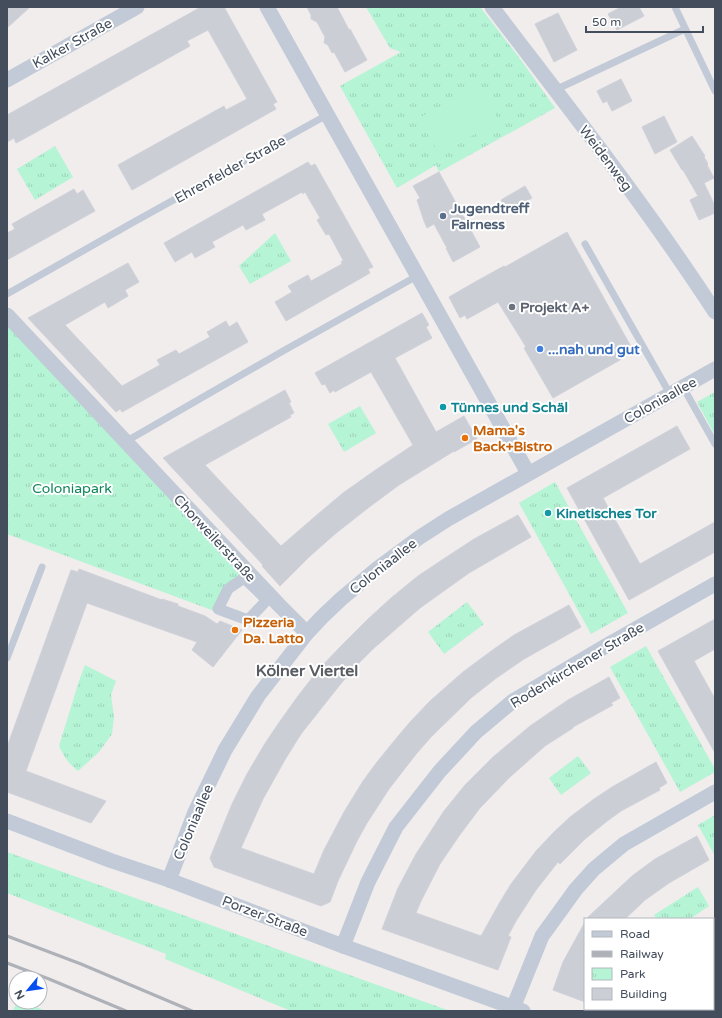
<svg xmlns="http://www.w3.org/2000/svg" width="722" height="1018" font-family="'Varela Round',sans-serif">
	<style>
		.park { fill: url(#park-tufts) }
		.pitch { fill: #b5f4d5 }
		.building { fill: #cbced5; stroke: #d0d1da }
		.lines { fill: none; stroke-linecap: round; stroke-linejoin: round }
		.service { stroke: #c1cad6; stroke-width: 7 }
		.pedestrian { stroke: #c1cad6; stroke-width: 11 }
		.minor { stroke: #c1cad6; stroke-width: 15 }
		.rail { stroke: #aeb1b8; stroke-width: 3 }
		.service-dot { fill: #5c6f8a; stroke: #fff; stroke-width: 1.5 }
		.worship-dot { fill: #6b7280; stroke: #fff; stroke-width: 1.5 }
		.shop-dot { fill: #3f7fe0; stroke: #fff; stroke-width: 1.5 }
		.culture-dot { fill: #0f9aa8; stroke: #fff; stroke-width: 1.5 }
		.food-dot { fill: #e8710a; stroke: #fff; stroke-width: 1.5 }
		.labels { text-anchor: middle; stroke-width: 4; stroke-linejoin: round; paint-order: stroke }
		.street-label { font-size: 14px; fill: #434d5c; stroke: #fff }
		.service-label { font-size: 14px; font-weight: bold; fill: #4e5e75; stroke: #fff; text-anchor: start }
		.worship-label { font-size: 14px; font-weight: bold; fill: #5b616d; stroke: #fff; text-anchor: start }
		.shop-label { font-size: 14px; font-weight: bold; fill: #366cbe; stroke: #fff; text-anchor: start }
		.culture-label { font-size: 14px; font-weight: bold; fill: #0d838f; stroke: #fff; text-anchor: start }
		.food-label { font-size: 14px; font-weight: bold; fill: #c56008; stroke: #fff; text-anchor: start }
		.park-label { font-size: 14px; fill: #0c8558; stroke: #fff }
		.quarter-label { font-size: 16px; font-weight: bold; fill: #595c63; stroke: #fff }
	</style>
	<defs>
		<pattern id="park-tufts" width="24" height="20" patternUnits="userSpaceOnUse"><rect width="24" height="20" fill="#b5f4d5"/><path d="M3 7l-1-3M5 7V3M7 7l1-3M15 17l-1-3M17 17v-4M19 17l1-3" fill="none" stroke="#9dd3b9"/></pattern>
	</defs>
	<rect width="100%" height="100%" fill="#f0edec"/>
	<g class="park">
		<polygon points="366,7 480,7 518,56 555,108 439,172 436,165 397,188 340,86 401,52 390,48"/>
		<polygon points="55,146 73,177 35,200 17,169"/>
		<polygon points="275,233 291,261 250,284 239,266"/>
		<polygon points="7,322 244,578 217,612 7,534"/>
		<polygon points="715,392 715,435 697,402"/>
		<polygon points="360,406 376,433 344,452 328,424"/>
		<polygon points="555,482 628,613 591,634 519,503"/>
		<polygon points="467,602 484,624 444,654 428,632"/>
		<polygon points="646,646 715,769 715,772 680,792 610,667"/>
		<path d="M85,665L116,681L111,695L114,717L112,734L99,752L78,771C67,762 65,758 59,746L79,681Z"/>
		<polygon points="578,756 591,773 561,795 549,778"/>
		<polygon points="715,815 715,856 698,825"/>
		<polygon points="7,852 450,1011 291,1011 165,959 166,954 7,893"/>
		<polygon points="698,887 709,906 690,919 657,919 654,915"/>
		<polygon points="17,1002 24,1002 46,1011 13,1011"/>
	</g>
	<polygon class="pitch" points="479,85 499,121 439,154 419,118"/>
	<g class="building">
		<polygon points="7,7 30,7 7,28"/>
		<polygon points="201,7 224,7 277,102 273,104 276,109 132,190 118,165 224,106 226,110 247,99 208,30 187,41 190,46 31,135 16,143 14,138 7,142 7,115"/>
		<polygon points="307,7 337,7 349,30 350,29 367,60 345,72 334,52 332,53 328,45 324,43 325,37 317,22 311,19 311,15"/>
		<polygon points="621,7 639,7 644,16 617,30 608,14"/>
		<polygon points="558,13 577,50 554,62 535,24"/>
		<polygon points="621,79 632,101 612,111 607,101 603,103 597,91"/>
		<polygon points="664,116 677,142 655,154 642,127"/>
		<polygon points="692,136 705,156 704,157 708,164 707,165 714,178 704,183 715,206 715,213 699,220 690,200 698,196 683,170 682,170 670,150"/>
		<polygon points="308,162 311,166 315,164 373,267 368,269 370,273 286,321 275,302 292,292 288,286 308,275 311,281 342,264 341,262 343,260 329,234 326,235 317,220 320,218 305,192 303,194 302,192 262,214 265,220 246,230 243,225 212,242 215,247 195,258 192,252 175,262 164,243"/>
		<polygon points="439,172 480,247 453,262 446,248 447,248 434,224 427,228 424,221 417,200 420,198 413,186"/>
		<polygon points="525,186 532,198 507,212 501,200"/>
		<polygon points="74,189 77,194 83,190 95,211 7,260 7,233 15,229 12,224"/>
		<polygon points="567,232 634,352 553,398 524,348 526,347 498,302 467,319 465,315 460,318 449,297 475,282 504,266 505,267"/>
		<polygon points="128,263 139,282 125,290 128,296 108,308 105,302 65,325 122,386 160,365 157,360 176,350 179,354 210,337 207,332 226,321 229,327 237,322 248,342 122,412 120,409 116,412 28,318"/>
		<polygon points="422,313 429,325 426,327 432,338 395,358 436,432 464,416 477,439 454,452 454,451 399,485 368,508 335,534 309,557 280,586 262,566 263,565 163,458 285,390 291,402 289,403 294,413 290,415 291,417 205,465 281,546 318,514 343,493 377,469 413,445 371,372 335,392 334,390 330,393 325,384 322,385 315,373"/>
		<polygon points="677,426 690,449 603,498 640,564 715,522 715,552 629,600 567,488"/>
		<polygon points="518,515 531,537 469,573 420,608 373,649 354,668 339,686 301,734 286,758 263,799 241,848 314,874 324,850 344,812 363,781 377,762 399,735 411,721 430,701 463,672 494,649 514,635 569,605 581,627 524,659 495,679 471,698 432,736 417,753 389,789 367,823 357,841 347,862 338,881 330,902 321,906 214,867 210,858 232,804 247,774 264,745 278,724 298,696 319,669 342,645 368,619 391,598 418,576 445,558 474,539"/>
		<polygon points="79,569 162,600 162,599 178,604 178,606 205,616 217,624 220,621 242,630 213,667 192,650 197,642 87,603 26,771 106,801 91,823 7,792 7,747 71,570 78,572"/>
		<polygon points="715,619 715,649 694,661 715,699 715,753 658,651"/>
		<polygon points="609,677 620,698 611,703 613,705 573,727 573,728 545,746 510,777 480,808 459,836 440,864 421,901 416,913 481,936 500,902 511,884 536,851 554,832 570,817 594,799 612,787 656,762 667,783 659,788 660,790 621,811 606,822 585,839 560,864 558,862 536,890 516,921 508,936 511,937 498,970 382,929 398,888 416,854 444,811 465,785 493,757 530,726 568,700"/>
		<polygon points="697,836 709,860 669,883 645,900 625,919 586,919 632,876 655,859"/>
		<polygon points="585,922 585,1002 553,990 563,962"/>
	</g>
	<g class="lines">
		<g class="service">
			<polyline points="675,7 715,91"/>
			<polyline points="555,90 685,29"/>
			<polyline points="585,244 670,394"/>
			<polyline points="7,294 132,223 327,115"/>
			<polyline points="683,387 715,444"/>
			<polyline points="125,442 283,351 417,276"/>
			<polyline points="7,658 42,567"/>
		</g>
		<polygon class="pedestrian" points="244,578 267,600 248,620 218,609 228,589"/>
		<g class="minor">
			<polyline points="267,7 528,473"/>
			<path d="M492,7C568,107 646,206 715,312"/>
			<polyline points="7,80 137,7"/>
			<polyline points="7,315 279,605 307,633"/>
			<polyline points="7,821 112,861 169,880 343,946 523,1011"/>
			<polyline points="169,880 195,812 225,750 258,696 297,646 307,633 322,617 341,599 378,568 420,537 448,519 715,369"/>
			<polyline points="343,946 368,882 396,827 439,772 476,732 513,701 604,647 715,584"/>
			<polyline points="513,1008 542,936 576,889 594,869 624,844 715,792"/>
		</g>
		<g class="rail">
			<polyline points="7,936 81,964 192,1011"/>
			<polyline points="7,963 49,979 126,1011"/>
		</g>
	</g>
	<circle class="service-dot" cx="443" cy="216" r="4"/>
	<circle class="worship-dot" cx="512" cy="307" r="4"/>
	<circle class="shop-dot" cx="540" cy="349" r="4"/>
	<g class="culture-dot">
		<circle cx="443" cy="407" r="4"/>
		<circle cx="548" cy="513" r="4"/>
	</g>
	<g class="food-dot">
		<circle cx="465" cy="438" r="4"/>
		<circle cx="235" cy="630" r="4"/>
	</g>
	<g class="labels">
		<g class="street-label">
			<text transform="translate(72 43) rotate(-29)" y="5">Kalker Straße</text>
			<text transform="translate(606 158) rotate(53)" y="5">Weidenweg</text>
			<text transform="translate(230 169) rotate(-29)" y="5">Ehrenfelder Straße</text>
			<text transform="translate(660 400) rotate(-29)" y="5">Coloniaallee</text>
			<text transform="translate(215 538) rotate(47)" y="5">Chorweilerstraße</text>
			<text transform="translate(383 566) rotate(-38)" y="5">Coloniaallee</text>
			<text transform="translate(577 665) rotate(-31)" y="5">Rodenkirchener Straße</text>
			<text transform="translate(193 822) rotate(-67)" y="5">Coloniaallee</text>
			<text transform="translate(265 916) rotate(21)" y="5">Porzer Straße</text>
		</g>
		<g class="service-label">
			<text x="451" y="213">Jugendtreff<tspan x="451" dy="16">Fairness</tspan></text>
		</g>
		<g class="worship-label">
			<text x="520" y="312">Projekt A+</text>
		</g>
		<g class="shop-label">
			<text x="548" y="354">...nah und gut</text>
		</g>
		<g class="culture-label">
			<text x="451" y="412">Tünnes und Schäl</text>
			<text x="556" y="518">Kinetisches Tor</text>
		</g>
		<g class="food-label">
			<text x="473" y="435">Mama's<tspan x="473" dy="16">Back+Bistro</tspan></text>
			<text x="243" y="627">Pizzeria<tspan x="243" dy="16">Da. Latto</tspan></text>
		</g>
		<g class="park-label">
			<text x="72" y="493">Coloniapark</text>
		</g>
		<g class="quarter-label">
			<text x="307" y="676">Kölner Viertel</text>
		</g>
	</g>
	<rect width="722" height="1018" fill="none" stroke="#434d5c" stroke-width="16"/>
	<rect x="584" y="918" width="130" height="92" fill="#ffffff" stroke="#b4b8be"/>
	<rect x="592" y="931" width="20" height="6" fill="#c1cad6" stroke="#b4b8be"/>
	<text x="620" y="938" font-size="12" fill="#434d5c">Road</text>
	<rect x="592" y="951" width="20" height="6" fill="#aeb1b8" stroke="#b4b8be"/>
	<text x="620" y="958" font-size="12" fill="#434d5c">Railway</text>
	<rect x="592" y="968" width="20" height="12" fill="url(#park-tufts)" stroke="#b4b8be"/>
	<text x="620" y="978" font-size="12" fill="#434d5c">Park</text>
	<rect x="592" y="988" width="20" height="12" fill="#cbced5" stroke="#b4b8be"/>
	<text x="620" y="998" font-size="12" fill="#434d5c">Building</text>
	<g transform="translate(28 990) rotate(241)"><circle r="19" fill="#ffffff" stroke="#b4b8be"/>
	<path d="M0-3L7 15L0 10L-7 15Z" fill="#044ef2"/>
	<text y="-6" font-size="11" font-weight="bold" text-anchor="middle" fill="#434d5c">N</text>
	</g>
	<path d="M586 26v6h117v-6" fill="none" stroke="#434d5c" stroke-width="2"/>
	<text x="592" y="26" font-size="12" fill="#434d5c" stroke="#ffffff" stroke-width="3" paint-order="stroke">50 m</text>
</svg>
